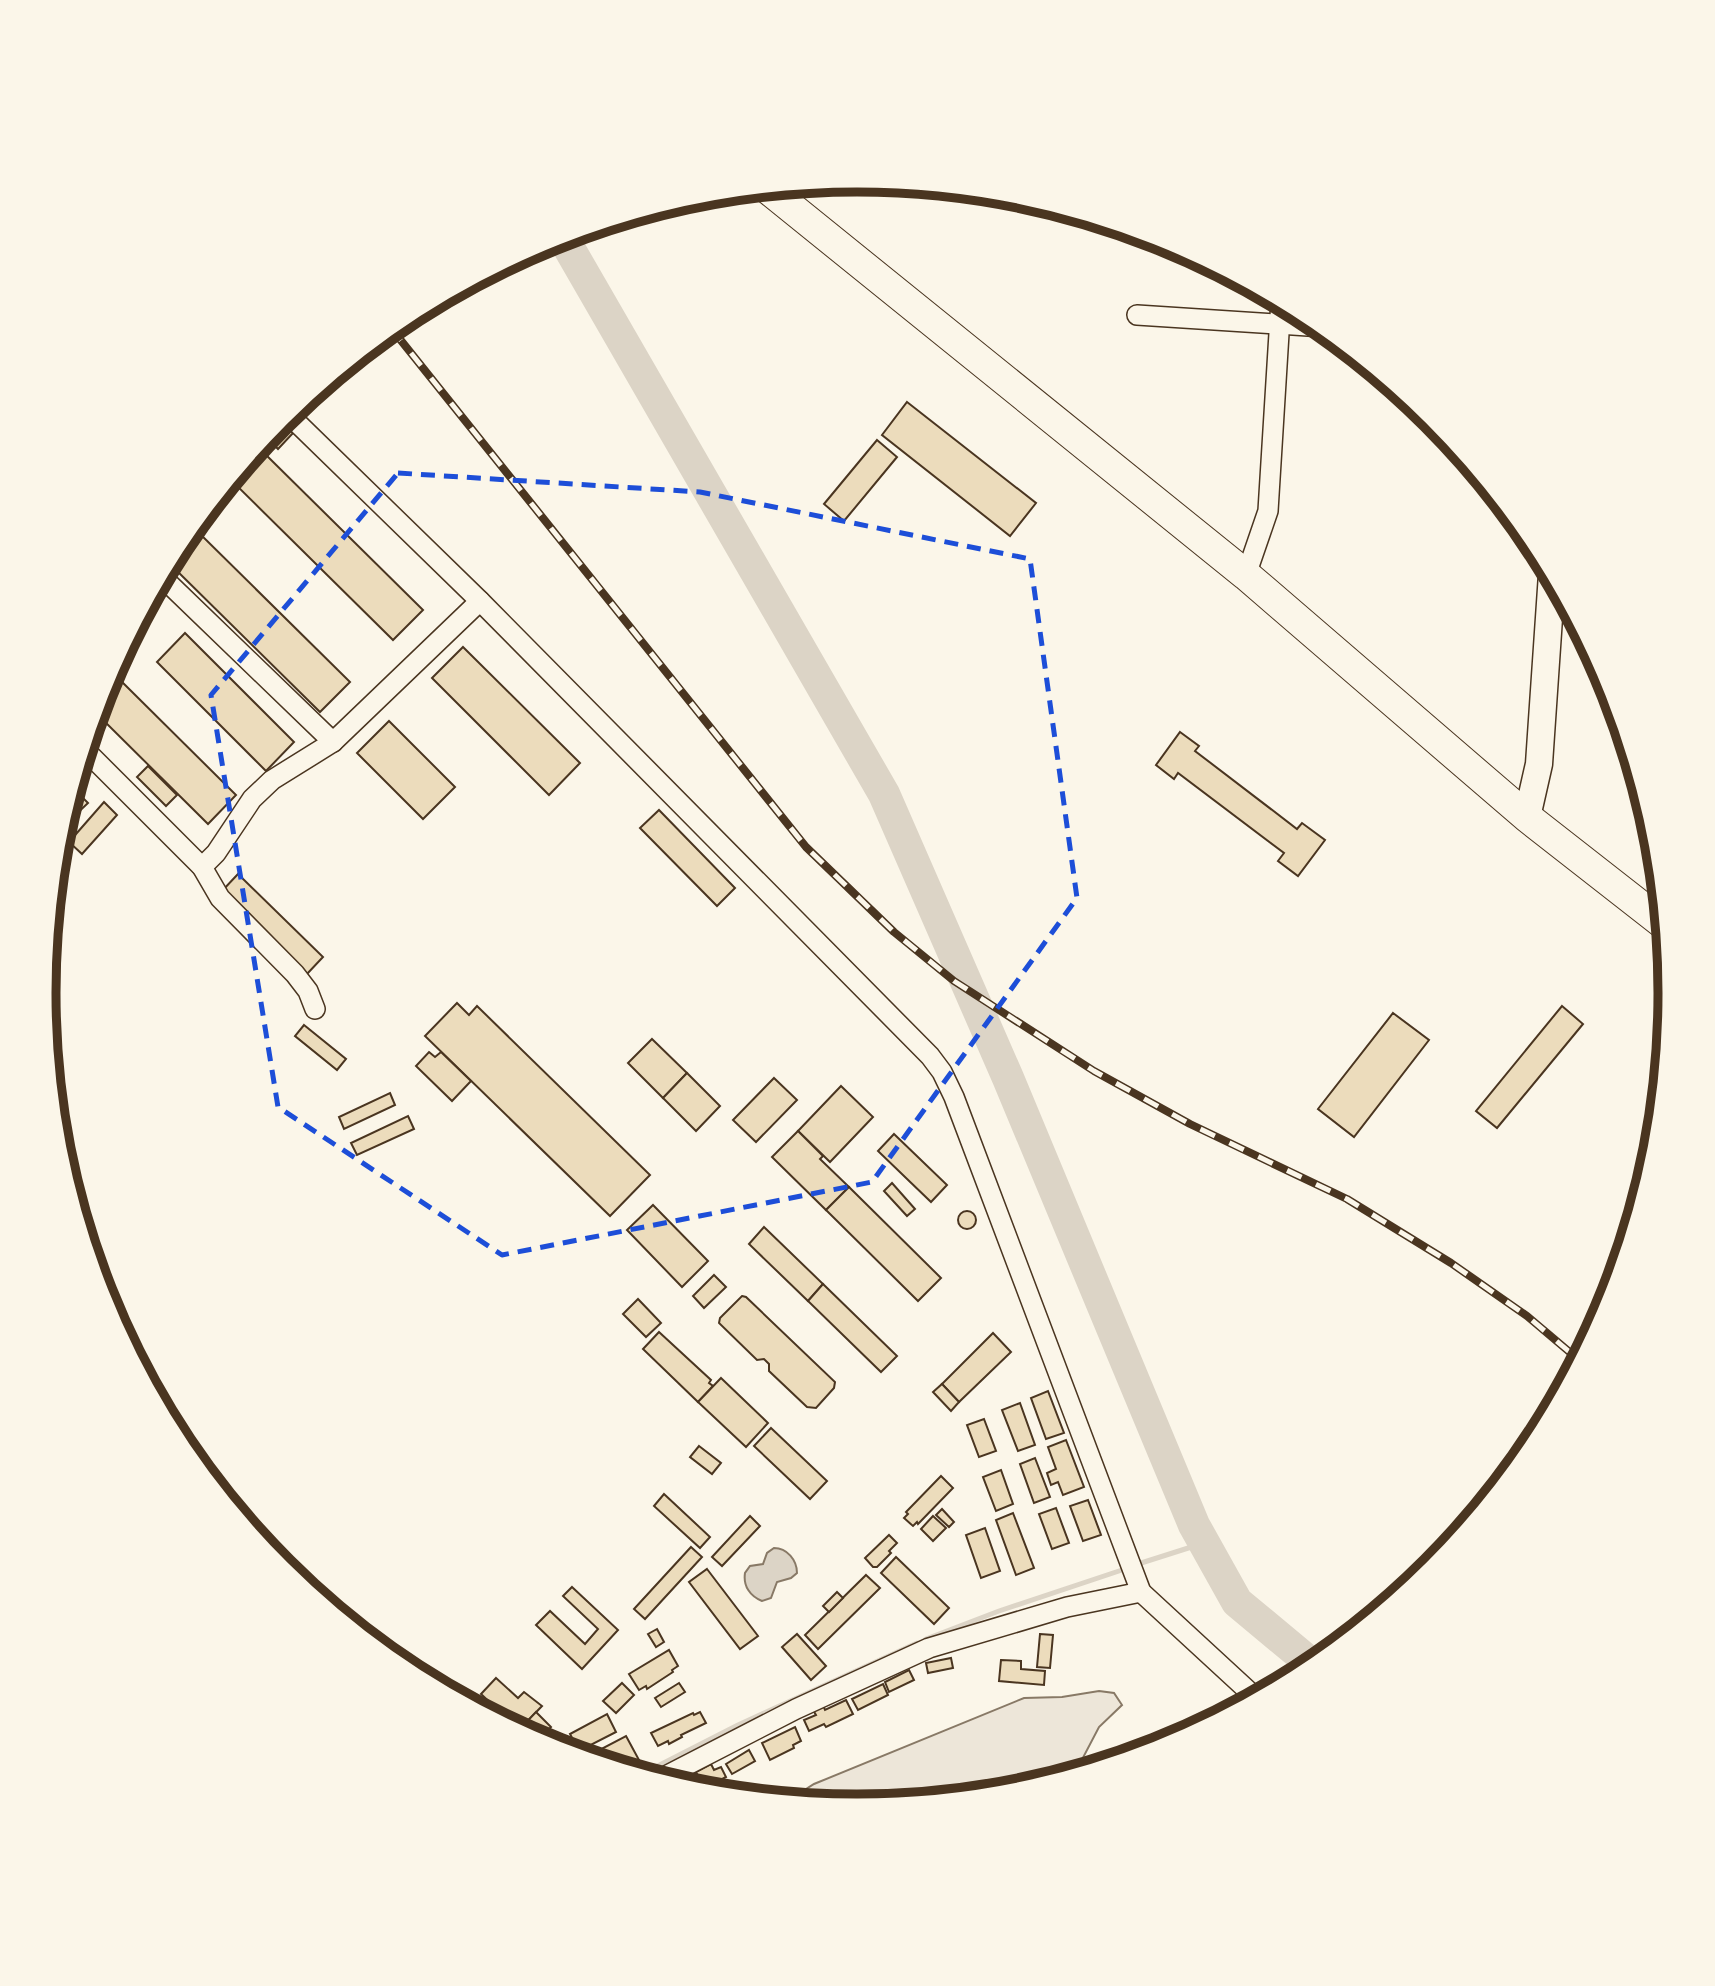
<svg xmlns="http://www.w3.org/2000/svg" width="1715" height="1986" font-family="'Fira Sans Condensed',sans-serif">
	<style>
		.green { fill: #ede6d9; stroke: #887966; stroke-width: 2 }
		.water { fill: #dcd4c6; stroke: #887966; stroke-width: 2 }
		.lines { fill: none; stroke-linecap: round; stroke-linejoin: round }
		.stream { stroke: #dcd4c6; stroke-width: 5 }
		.river { stroke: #dcd4c6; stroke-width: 32 }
		.building { fill: #ecdcbc; stroke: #4a3520; stroke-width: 2 }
		.minor-casing { stroke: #4a3520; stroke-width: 22 }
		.major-casing { stroke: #4a3520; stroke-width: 29 }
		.highway-casing { stroke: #4a3520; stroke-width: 32 }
		.minor { stroke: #fbf6e9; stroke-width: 19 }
		.major { stroke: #fbf6e9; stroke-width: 26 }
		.highway { stroke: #fbf6e9; stroke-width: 30 }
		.rail-casing { stroke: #4a3520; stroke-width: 8 }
		.rail { stroke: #fbf6e9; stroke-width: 5; stroke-dasharray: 16; stroke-linecap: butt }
		.marked { fill: none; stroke: #1d4ed8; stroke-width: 5; stroke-dasharray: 14 9; stroke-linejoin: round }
		.rim { fill: none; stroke: #4a3520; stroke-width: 9 }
	</style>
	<rect width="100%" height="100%" fill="#fbf6e9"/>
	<polygon class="green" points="1099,1691 1114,1693 1122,1705 1099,1727 1075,1773 1016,1791 857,1807 789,1800 814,1784 1024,1698 1062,1697"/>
	<path class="water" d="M774,1548C787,1548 797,1560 797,1573L791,1578L777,1582L771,1598L762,1601C750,1596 743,1586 745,1573L750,1566L763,1564L767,1553Z"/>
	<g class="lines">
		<g class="stream">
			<polyline points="1138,1564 1204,1543"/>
			<polyline points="926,1639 999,1611 1122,1570"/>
			<polyline points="642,1774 738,1725 917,1643"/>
		</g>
		<polyline class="river" points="562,236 884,794 1008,1078 1194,1525 1237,1602 1314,1666"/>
	</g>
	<g class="building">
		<polygon points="907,402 1036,503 1010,536 882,435"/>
		<polygon points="280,420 293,433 278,449 266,437"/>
		<polygon points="877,440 897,457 844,521 824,504"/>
		<polygon points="258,447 423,610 393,640 231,480"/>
		<polygon points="193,527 350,682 320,712 169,563 181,541"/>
		<polygon points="185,633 294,742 266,771 157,662"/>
		<polygon points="463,647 580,763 549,795 432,678"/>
		<polygon points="111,671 236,795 208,824 96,713"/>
		<polygon points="389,721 455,787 423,819 357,753"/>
		<polygon points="1180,732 1199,746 1195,751 1297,829 1302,823 1325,840 1298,876 1278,861 1284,853 1178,773 1174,779 1156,765"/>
		<polygon points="148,766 177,795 166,806 137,777"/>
		<polygon points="73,788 88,803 70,820 65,815"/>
		<polygon points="104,802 117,815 82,854 69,842"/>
		<polygon points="659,810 735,888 717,906 640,828"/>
		<polygon points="238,874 323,957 306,975 221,892"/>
		<polygon points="457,1003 469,1015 477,1006 650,1175 610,1216 425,1036"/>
		<polygon points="1562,1006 1583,1024 1497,1128 1476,1111"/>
		<polygon points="1393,1013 1429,1040 1354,1137 1318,1109"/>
		<polygon points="304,1025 346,1059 337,1070 295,1036"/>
		<polygon points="652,1039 687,1073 663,1098 628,1063"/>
		<polygon points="429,1052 435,1057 441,1052 471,1081 452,1101 416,1066"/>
		<polygon points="687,1073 720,1106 696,1131 663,1098"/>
		<polygon points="774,1078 797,1100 756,1142 733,1120"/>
		<polygon points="841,1086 873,1117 830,1162 798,1131"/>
		<polygon points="390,1093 395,1105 344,1129 339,1117"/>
		<polygon points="408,1116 414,1129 357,1155 351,1143"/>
		<polygon points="798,1131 823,1156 820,1159 849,1187 826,1210 772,1157"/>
		<polygon points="894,1134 947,1185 931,1202 878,1151"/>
		<polygon points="892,1183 915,1209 907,1216 884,1191"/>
		<polygon points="849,1187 941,1278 918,1301 826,1210"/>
		<polygon points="653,1205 708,1261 682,1287 627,1230"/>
		<circle cx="967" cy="1220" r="9"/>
		<polygon points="764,1227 823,1284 808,1301 749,1244"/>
		<polygon points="714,1275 726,1287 704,1308 693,1296"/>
		<polygon points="823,1284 897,1356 881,1372 808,1301"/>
		<polygon points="742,1296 746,1297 835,1382 834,1388 816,1408 807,1407 769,1371 769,1364 764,1359 757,1360 719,1323 720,1318"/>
		<polygon points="638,1299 661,1323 646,1337 623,1314"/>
		<polygon points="659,1332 711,1380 709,1383 713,1386 698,1402 643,1349"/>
		<polygon points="993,1333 1011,1352 959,1402 942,1384"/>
		<polygon points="721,1378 768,1423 746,1447 698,1402"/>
		<polygon points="942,1384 959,1402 951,1411 933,1392"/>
		<polygon points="1048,1391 1064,1433 1046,1439 1031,1398"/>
		<polygon points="1020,1403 1035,1445 1018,1451 1002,1410"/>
		<polygon points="984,1419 996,1451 979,1457 967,1425"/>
		<polygon points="771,1428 827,1481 810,1499 754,1446"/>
		<polygon points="1066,1440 1084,1487 1063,1495 1058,1482 1051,1485 1047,1473 1056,1469 1048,1447"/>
		<polygon points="699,1446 721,1463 712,1474 690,1457"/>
		<polygon points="1035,1458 1050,1497 1034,1503 1020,1464"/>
		<polygon points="1001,1470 1013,1504 996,1511 983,1477"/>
		<polygon points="941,1476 953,1488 918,1524 917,1522 913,1526 904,1518 908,1514 906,1512"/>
		<polygon points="664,1494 710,1537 700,1548 654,1506"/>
		<polygon points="1088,1500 1101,1535 1083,1541 1070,1506"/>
		<polygon points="1056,1508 1069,1543 1052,1549 1039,1514"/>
		<polygon points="942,1509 954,1522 949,1527 936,1515"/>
		<polygon points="1013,1513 1034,1568 1016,1575 996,1520"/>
		<polygon points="750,1516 760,1526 722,1566 712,1557"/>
		<polygon points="933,1516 946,1528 933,1541 921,1529"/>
		<polygon points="985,1528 1000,1571 981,1578 966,1535"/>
		<polygon points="889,1535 897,1543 889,1551 891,1553 877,1567 873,1567 865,1558"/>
		<polygon points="691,1547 702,1557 645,1619 634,1609"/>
		<polygon points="896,1557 949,1608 934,1624 881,1573"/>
		<polygon points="707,1569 758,1636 740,1649 689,1582"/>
		<polygon points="866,1575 880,1588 818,1649 805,1635"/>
		<polygon points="572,1587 618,1630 582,1669 536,1625 550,1611 585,1644 598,1629 563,1596"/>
		<polygon points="837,1592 843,1598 829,1612 823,1606"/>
		<polygon points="657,1629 664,1642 656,1647 648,1634"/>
		<polygon points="797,1634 826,1666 811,1680 782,1647"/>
		<polygon points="1040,1634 1053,1635 1050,1668 1037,1667"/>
		<polygon points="669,1650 678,1666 672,1670 673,1672 647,1689 646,1686 639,1690 629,1674"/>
		<polygon points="951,1658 953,1668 928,1673 926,1663"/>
		<polygon points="1001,1660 1021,1661 1021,1669 1045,1671 1044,1685 999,1681"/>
		<polygon points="909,1670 914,1680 889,1692 885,1682"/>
		<polygon points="496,1678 518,1698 524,1692 542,1706 519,1730 481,1694"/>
		<polygon points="622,1683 634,1695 616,1713 603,1701"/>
		<polygon points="679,1683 685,1692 661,1707 655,1698"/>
		<polygon points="883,1684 888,1695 858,1710 852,1699"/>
		<polygon points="846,1700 853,1714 826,1727 824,1724 809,1731 804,1720 816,1715 813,1710 823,1705 825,1710"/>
		<polygon points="536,1712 551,1727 538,1741 519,1730"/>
		<polygon points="700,1712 706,1723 681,1735 682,1737 669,1744 668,1741 658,1746 651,1733 693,1713 694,1715"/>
		<polygon points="607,1714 616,1732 579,1751 570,1734"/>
		<polygon points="795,1727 801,1741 793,1745 794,1748 770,1760 762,1743"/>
		<polygon points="626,1736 639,1760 624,1767 621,1762 615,1766 586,1757"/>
		<polygon points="749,1750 755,1761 732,1774 726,1764"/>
		<polygon points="711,1764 714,1770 721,1767 726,1777 699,1791 678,1785 676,1782 692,1774 695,1780 699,1778 696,1772"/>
	</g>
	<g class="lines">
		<g class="minor-casing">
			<g id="minor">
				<polyline points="1137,315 1323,327"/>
				<polyline points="287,413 480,601 930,1056 942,1072 954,1097 1141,1592 1256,1698"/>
				<polyline points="1246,575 1268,511 1281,301"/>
				<polyline points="162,577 333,742"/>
				<polyline points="85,750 202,867 220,898 295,974 308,991 315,1009"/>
				<polyline points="202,867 216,853 252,799 272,780 333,742 480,601"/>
				<polyline points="660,1779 796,1709 929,1648 1067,1607 1141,1592"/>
			</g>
		</g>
		<g class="major-casing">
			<polyline id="major" points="1527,817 1539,764 1552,574"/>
		</g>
		<g class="highway-casing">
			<polyline id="highway" points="767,188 1246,575 1527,817 1665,925"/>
		</g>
		<use href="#minor" class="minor"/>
		<use href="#major" class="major"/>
		<use href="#highway" class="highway"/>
		<g class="rail-casing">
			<polyline id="rail" points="391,328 806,847 894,932 954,981 1094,1071 1190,1124 1347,1199 1451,1263 1527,1316 1579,1360"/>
		</g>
		<use href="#rail" class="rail"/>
	</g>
	<path class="marked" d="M398,473L700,492L1030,559L1077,898L872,1182L502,1255L278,1107L211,695Z"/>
	<path d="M0 0H1715V1986H0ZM56 993a801 801 0 1 1 1602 0a801 801 0 1 1-1602 0Z" fill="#fbf6e9" fill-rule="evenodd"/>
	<path class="rim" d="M56 993a801 801 0 1 1 1602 0a801 801 0 1 1-1602 0Z"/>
</svg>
